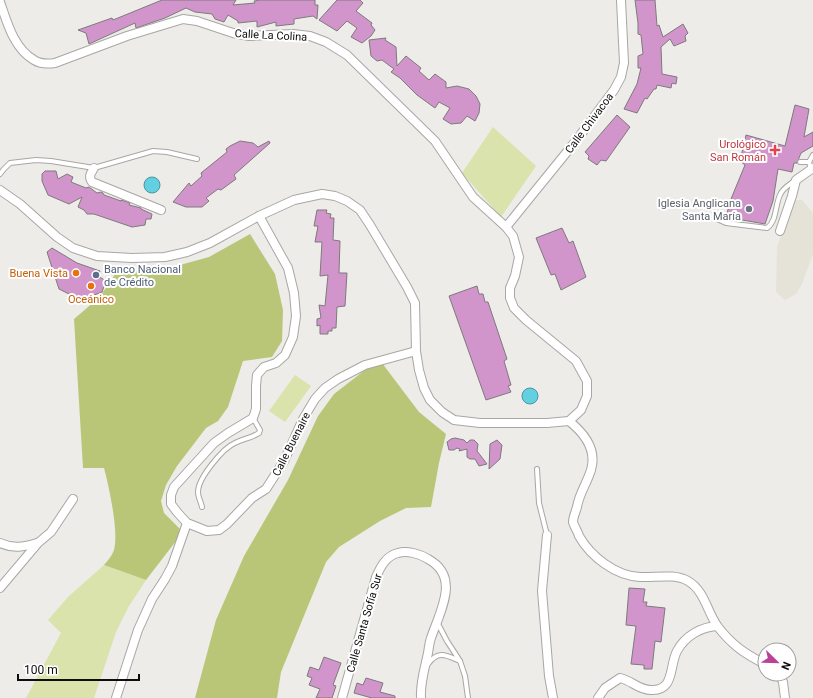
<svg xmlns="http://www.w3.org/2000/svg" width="813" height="698" font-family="Roboto,sans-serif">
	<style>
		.built { fill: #e5e2d7 }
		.green { fill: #dae3ab }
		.forest { fill: #bac677 }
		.water { fill: #63d0e1; stroke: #4a96a1 }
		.building { fill: #d295cb; stroke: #7d7a7c }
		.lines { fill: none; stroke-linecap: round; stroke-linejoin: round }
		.lane-casing { stroke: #a8a7a3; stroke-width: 6 }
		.street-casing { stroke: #a8a7a3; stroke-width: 10 }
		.lane { stroke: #fff; stroke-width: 4 }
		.street { stroke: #fff; stroke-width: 8 }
		.health-dot { fill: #e0444e; stroke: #fff; stroke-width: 1.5 }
		.worship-dot { fill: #6b7280; stroke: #fff; stroke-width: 1.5 }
		.food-dot { fill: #e8710a; stroke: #fff; stroke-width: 1.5 }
		.service-dot { fill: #5c6f8a; stroke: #fff; stroke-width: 1.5 }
		.labels { text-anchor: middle; stroke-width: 4; stroke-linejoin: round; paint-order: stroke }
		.street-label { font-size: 11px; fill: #0e0d0c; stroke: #fff }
		.health-label { font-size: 11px; fill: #be3a42; stroke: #fff; text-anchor: end }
		.worship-label { font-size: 11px; fill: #5b616d; stroke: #fff; text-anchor: end }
		.service-label { font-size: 11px; fill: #4e5e75; stroke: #fff; text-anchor: start }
		.food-label { font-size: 11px; fill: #c56008; stroke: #fff; text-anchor: end }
	</style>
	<rect width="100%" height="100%" fill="#edece8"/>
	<polygon class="built" points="794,200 802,200 813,213 813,254 802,284 796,294 785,300 776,292 777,247"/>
	<g class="green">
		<polygon points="493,127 536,166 501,217 462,173"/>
		<polygon points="295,375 311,386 285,422 269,411"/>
		<polygon points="104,565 146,580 129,606 116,632 94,698 26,698 61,633 48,620 68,597"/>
	</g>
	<g class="forest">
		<path d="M250,234L275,274L283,310L282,341L272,357L243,361L228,407L218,421L206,428L177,466L166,485L161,501L164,513L183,532L146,580L104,565C108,560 112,556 114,550C119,532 109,487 104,468H83L74,319C91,305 106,292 116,272L169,268L209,257Z"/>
		<polygon points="382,363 419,412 446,434 439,463 431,507 406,508 380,521 339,547 326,562 281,672 277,698 195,698 216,620 244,556 288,480 318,416 334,394 365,370"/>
	</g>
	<g class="water">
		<circle cx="152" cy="185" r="8"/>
		<circle cx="530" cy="396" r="8"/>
	</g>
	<g class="building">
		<polygon points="162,0 236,0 233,5 255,3 254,1 260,0 315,0 315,5 318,5 317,19 313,16 294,19 294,24 276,26 276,22 257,27 257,21 238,23 238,21 228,15 224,22 215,19 212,14 195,12 186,8 165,18 136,28 135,23 89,44 86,33 78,30 112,18 113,20"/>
		<polygon points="337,0 360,0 363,3 356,11 372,23 371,25 375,30 371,36 362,43 351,37 357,28 347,21 337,31 319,20"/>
		<polygon points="635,0 655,0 657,26 659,25 663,37 683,24 688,33 685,36 686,41 674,46 670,39 661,47 662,74 677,77 676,84 672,83 671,88 657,85 656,89 654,89 647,99 645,98 637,113 624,109 637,84 641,68 638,68 638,56 643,54 641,35 638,34 638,23"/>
		<polygon points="386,38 385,40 396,47 397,66 406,56 421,68 419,71 429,80 435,74 446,82 446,88 457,86 469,89 476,96 480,104 479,113 475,121 467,116 461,123 451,124 443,119 450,108 439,102 435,108 417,95 400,78 391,72 394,69 382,60 377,61 371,56 369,40"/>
		<polygon points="795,105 809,109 804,137 813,132 813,146 801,153 797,163 794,163 792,172 778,169 773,201 765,224 731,218 732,214 727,213 731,199 745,165 740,161 746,135 785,146"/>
		<polygon points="617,115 630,127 606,161 601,160 597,165 588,159 589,156 585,152"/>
		<polygon points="240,141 253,143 258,147 269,141 270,143 234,175 236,179 221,190 218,189 206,198 209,201 202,207 186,207 173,202 189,183 191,186 202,176 201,173 227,152 226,149 230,146"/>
		<polygon points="45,171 56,171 58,179 67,174 73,177 71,182 86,188 89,187 97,193 101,192 103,193 104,195 121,201 121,200 130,203 129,205 141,208 141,209 152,214 151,219 146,219 145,225 132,227 94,214 87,214 84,210 78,207 82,197 69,204 48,195 42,181 42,174"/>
		<polygon points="317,210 327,210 326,213 331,214 330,218 334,218 333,240 340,241 339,273 347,273 345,306 337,307 336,328 332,328 332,331 328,331 328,334 320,334 320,325 317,326 317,319 321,318 319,305 325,306 328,275 320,276 322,242 315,242 318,226 314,226"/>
		<polygon points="562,228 569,243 573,241 586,277 561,290 555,274 551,275 536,238"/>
		<polygon points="52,248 77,263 100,271 98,276 106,281 102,292 81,300 59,289 47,252"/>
		<polygon points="477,286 479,294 483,294 485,302 488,302 507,359 504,361 511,385 508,386 511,392 486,400 449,296"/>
		<polygon points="455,438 464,440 467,443 470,440 474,440 478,444 477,451 487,464 479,466 475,459 470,459 467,457 467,449 459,451 460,449 457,448 454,450 449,450 447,442 451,439"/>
		<polygon points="497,440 502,445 500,459 489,469 490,444"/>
		<polygon points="629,588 645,589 643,602 647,602 646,606 665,608 661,642 655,641 652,669 644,669 644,665 631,664 636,626 626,625"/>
		<polygon points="324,657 341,663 333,685 336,686 332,698 316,698 320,689 309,685 312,678 307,676 310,667 319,670"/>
		<polygon points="366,678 383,683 380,692 395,696 395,698 372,698 354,693 357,683 363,685"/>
	</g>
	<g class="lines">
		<g class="lane-casing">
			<g id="lane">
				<polyline points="800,162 809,162 811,169"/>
				<polyline points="809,162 813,155"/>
				<polyline points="0,174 4,169 10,163 36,160 51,161 94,168 153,151 167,152 197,159"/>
				<path d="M717,219L726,223L767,228C777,221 775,205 780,195C782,189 789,185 794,181"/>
				<polyline points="537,469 539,503 547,535"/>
				<path d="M202,507C201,502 198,497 198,492C198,478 223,448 235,443C243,439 251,438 259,433L260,430L253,418"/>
				<polyline points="437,622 447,641 460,661"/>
				<path d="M428,664C438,650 446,655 460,661L465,676L468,698"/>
			</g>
		</g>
		<g class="street-casing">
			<g id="street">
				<path d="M0,2C7,22 14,49 34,60C40,64 48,64 55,63L127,36L183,19L197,21L233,33L249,36L293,34L310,36L326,42L347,55L435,141L473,197L506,227L513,236L519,257L515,276L510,288V298L514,308L526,320L576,361L587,381V396L581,410L569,421L547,423H480L454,420L442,412L430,400L424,388L419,370L416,351L415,303L407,287L370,225L360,210L347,201L335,196L322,194L294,200L259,216L210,243L187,252L165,257L132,258L97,256L73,248L57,237L20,204L0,190"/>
				<path d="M94,168C91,173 88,176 92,182L161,210"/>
				<polyline points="259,216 288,268 294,293 296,316 293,337 285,355 276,363 264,367 257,375 256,386 256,409 253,418 228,433 214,443 174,487 171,495 171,504 177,512 187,523 207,531 219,530 227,524 252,498 266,489 284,461 303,419 315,399 325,388 338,379 365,365 416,351"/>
				<polyline points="506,227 575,142 614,90 621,77 624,63 621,0"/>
				<polyline points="780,231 792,196 796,180 813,168"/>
				<path d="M569,421C584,433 597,450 591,470C587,483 579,494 577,507C576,511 573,517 573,522C574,526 578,532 579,536C591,557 616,576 640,577C655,578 674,573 688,581C705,591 707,612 718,627C732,645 745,654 765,664"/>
				<polyline points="547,535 542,591 549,676 553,698"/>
				<path d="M0,543C13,549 24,547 37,543"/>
				<polyline points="0,588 38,543 51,532 73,499"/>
				<polyline points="779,674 783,682 785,698"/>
				<polyline points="116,698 138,630 152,599 165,579 172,566 187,523"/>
				<path d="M342,698L376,577C381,566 386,556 398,553C407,550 420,554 428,559C461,577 440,611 431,638C429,643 429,648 428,653C425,668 420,682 421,698"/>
				<path d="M598,698L605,688L620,678C633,681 638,690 651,690C675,691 669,666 677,651C685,636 701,627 717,626"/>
			</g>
		</g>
		<use href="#lane" class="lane"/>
		<use href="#street" class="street"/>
	</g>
	<path class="health-dot" d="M773 144h4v4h4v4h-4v4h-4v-4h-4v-4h4z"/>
	<circle class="worship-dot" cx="749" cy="209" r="4"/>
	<g class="food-dot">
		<circle cx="76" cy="273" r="4"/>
		<circle cx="91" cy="286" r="4"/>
	</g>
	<circle class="service-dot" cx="96" cy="275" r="4"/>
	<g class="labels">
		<g class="street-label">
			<text transform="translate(271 35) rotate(3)" y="4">Calle La Colina</text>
			<text transform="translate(589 123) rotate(-53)" y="4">Calle Chivacoa</text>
			<text transform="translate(291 444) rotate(-63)" y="4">Calle Buenaire</text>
			<text transform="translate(364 623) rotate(-74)" y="4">Calle Santa Sofía Sur</text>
		</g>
		<g class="health-label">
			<text x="766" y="148">Urológico<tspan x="766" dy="13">San Román</tspan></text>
		</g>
		<g class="worship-label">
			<text x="741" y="207">Iglesia Anglicana<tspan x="741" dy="13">Santa María</tspan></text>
		</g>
		<g class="service-label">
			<text x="104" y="273">Banco Nacional<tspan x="104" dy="13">de Crédito</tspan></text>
		</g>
		<g class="food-label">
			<text x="68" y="277">Buena Vista</text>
			<text x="91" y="303" text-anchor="middle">Oceánico</text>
		</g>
	</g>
	<g transform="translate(777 662) rotate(113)"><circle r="19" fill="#ffffff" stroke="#9f9e9e"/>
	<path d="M0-3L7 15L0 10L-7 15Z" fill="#ba4398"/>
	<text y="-6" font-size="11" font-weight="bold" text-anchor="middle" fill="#0e0d0c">N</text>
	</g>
	<path d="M18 674v6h121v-6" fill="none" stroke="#0e0d0c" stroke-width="2"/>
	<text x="24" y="674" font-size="12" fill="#0e0d0c" stroke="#ffffff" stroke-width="3" paint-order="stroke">100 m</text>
</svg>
